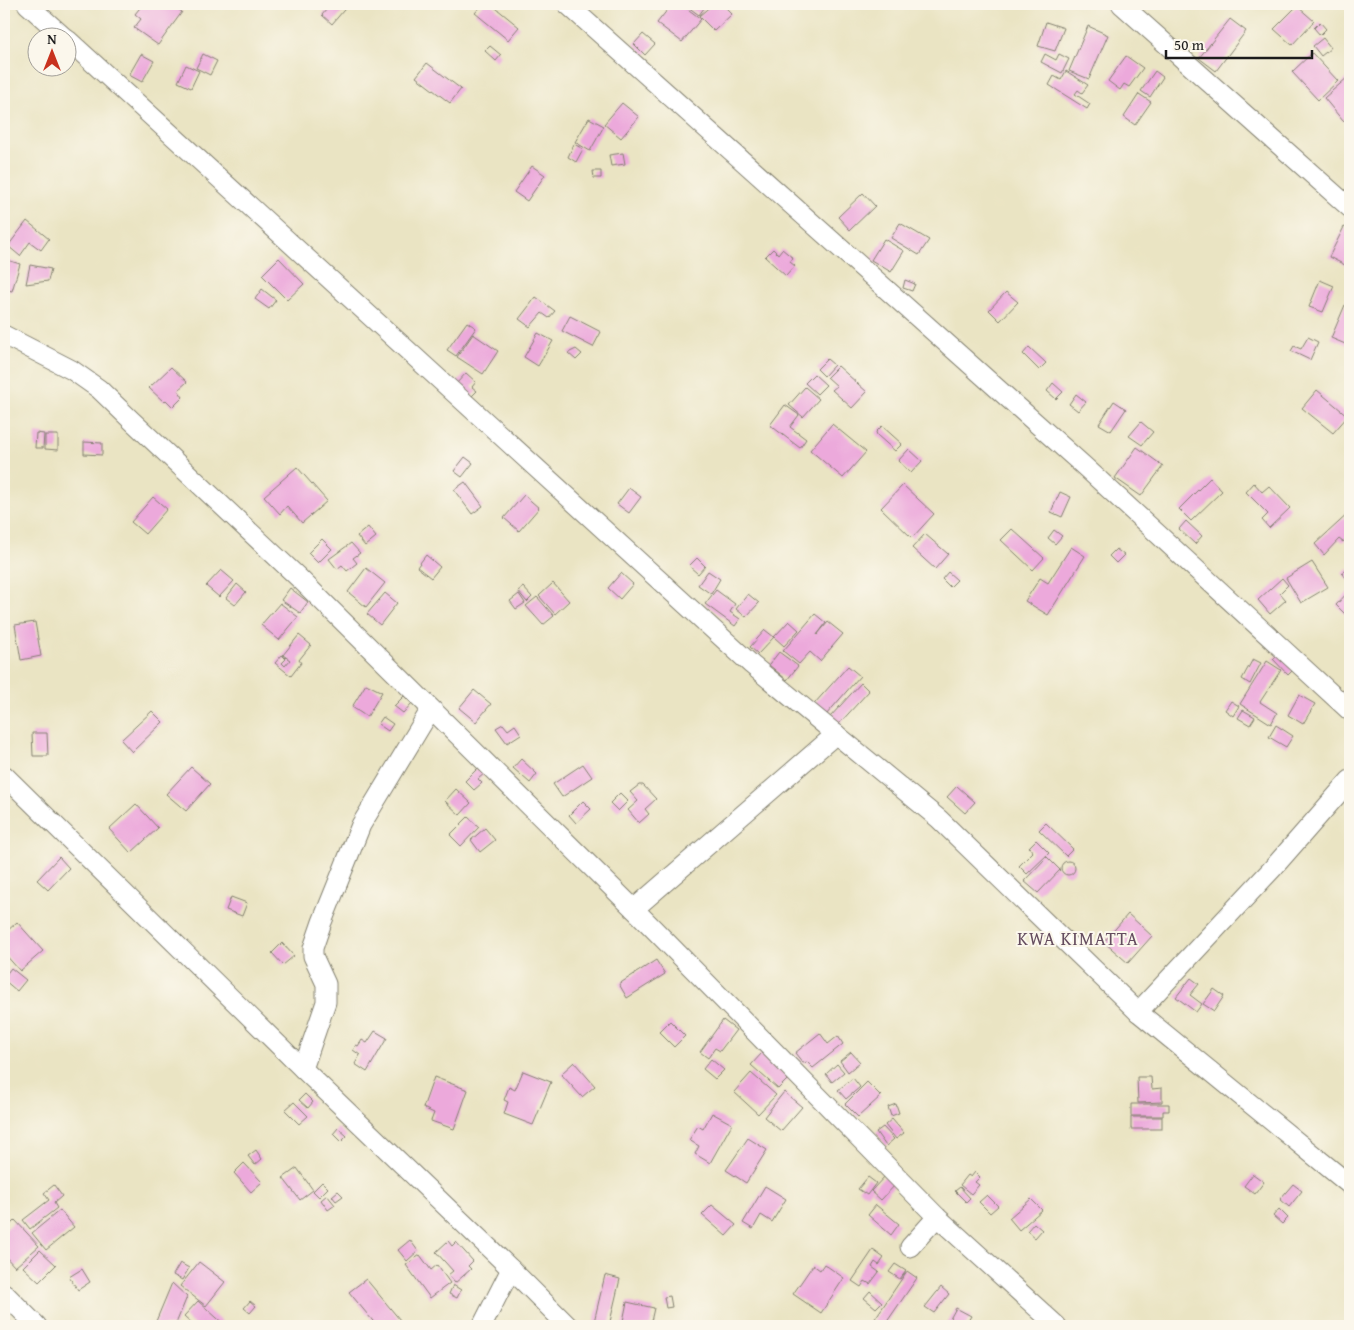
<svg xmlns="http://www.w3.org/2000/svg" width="1354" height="1330" font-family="'Gentium Book Plus',serif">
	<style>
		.building { fill: #eca9db }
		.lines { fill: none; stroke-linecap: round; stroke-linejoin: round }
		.street-casing { stroke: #838070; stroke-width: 21 }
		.street { stroke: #fff; stroke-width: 19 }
		.labels { text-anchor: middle; stroke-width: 4; stroke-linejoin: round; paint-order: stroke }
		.quarter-label { font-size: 18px; letter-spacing: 1px; fill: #654d5f; stroke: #fbf7ec }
	</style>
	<rect width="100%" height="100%" fill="#fbf7ec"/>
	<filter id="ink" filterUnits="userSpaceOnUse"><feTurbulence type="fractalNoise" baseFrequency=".02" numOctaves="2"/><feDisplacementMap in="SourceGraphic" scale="10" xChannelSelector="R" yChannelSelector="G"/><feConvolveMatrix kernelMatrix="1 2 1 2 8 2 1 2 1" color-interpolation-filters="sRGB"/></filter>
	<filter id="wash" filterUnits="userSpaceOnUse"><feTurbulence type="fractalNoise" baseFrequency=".0096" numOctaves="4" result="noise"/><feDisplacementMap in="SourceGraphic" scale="20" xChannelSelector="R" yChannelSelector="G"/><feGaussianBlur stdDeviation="1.12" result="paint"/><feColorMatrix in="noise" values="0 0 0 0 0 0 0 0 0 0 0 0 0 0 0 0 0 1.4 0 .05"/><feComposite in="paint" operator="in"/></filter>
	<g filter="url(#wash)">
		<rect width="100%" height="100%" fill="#eae4c3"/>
		<g id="blocks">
			<g class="building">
				<polygon points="143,4 171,4 182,12 158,45 134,28 141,19 135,14"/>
				<polygon points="331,4 349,4 332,24 322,15"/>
				<polygon points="483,4 491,4 519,27 508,40 475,13"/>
				<polygon points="672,4 681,4 701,19 682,42 657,23"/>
				<polygon points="684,4 707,4 699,15"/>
				<polygon points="713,4 722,4 732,14 714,31 699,16"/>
				<polygon points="1297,6 1314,21 1292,45 1274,29"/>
				<polygon points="1230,19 1246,31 1216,71 1199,58"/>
				<polygon points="1046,22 1064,28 1055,51 1038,46"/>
				<polygon points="1320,22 1326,29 1320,35 1314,28"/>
				<polygon points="1088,26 1108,35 1089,79 1069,71"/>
				<polygon points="643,34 655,44 645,55 634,44"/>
				<polygon points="1323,38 1331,48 1321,56 1313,46"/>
				<polygon points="490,46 501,55 496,61 485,51"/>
				<polygon points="1312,53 1338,81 1318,100 1292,72"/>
				<polygon points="141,54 154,61 142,82 129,75"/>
				<polygon points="203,54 217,61 210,75 196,68"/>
				<polygon points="1045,54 1056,60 1059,54 1069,59 1062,73 1041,62"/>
				<polygon points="1126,56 1143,68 1129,87 1124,84 1120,90 1108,81"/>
				<polygon points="427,63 461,89 450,103 416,77"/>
				<polygon points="186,65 199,71 191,88 178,82"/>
				<polygon points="1066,71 1088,85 1082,93 1078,90 1075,94 1090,104 1087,109 1049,85 1054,76 1061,80"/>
				<polygon points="1155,71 1163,77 1150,97 1141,91"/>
				<polygon points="1348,77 1350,79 1350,115 1343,121 1324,98"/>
				<polygon points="1139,94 1151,102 1135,125 1124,117"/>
				<polygon points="622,103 639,117 621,138 604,124"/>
				<polygon points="589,118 604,126 590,151 575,142"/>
				<polygon points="574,144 583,149 576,162 568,157"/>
				<polygon points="623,153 625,164 611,166 609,155"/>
				<polygon points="532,166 545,175 527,201 514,192"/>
				<polygon points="593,171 601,171 601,178 594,178"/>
				<polygon points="863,193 875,206 850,230 838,217"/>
				<polygon points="27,221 49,239 41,250 30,242 20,256 8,246"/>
				<polygon points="900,223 929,240 919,255 891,238"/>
				<polygon points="1344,227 1350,230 1350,255 1345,265 1329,257"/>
				<polygon points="884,239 904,251 891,272 871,260"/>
				<polygon points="773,249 778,254 782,249 793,258 790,262 795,266 786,276 765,257"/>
				<polygon points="279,258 304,284 287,300 262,275"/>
				<polygon points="4,259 20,264 12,291 4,289"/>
				<polygon points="30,265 51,269 48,281 26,284"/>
				<polygon points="905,280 915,284 912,291 903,288"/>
				<polygon points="1320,280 1334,286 1323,312 1309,307"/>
				<polygon points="262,289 276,300 269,309 255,299"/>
				<polygon points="1006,292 1018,302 1000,321 989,310"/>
				<polygon points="536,297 555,311 549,318 542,313 530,327 519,319"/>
				<polygon points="1345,305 1350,307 1350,346 1331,338"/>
				<polygon points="570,316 601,332 593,347 562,331"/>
				<polygon points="467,322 476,328 456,356 447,350"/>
				<polygon points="538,333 553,341 538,366 524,357"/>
				<polygon points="473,334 498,351 483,374 457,357"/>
				<polygon points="1308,337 1318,342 1310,360 1291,351 1294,346 1301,349"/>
				<polygon points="1029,347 1046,363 1039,370 1023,354"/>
				<polygon points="576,349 582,354 576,360 568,353"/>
				<polygon points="827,359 834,365 824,376 817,369"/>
				<polygon points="838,366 867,392 852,408 832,390 837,386 827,377"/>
				<polygon points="171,367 187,382 178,390 183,397 173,407 166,400 164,402 149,388"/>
				<polygon points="466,373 476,382 472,387 477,391 470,398 456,384"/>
				<polygon points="814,374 826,385 817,394 805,383"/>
				<polygon points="1053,383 1063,392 1056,399 1047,391"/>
				<polygon points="805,387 819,399 803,417 789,405"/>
				<polygon points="1317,390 1348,416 1333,433 1302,408"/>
				<polygon points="1076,394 1086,402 1078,411 1069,404"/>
				<polygon points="1114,401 1126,409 1111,431 1099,424"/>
				<polygon points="785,405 799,415 790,427 806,439 800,448 770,425"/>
				<polygon points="1141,422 1153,432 1142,445 1129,436"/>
				<polygon points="832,424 866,452 843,478 810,450"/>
				<polygon points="882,426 902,444 895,451 877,435 876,432"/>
				<polygon points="36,433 44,434 43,448 35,448"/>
				<polygon points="45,435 58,435 58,450 45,449"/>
				<polygon points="84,442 102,443 102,455 84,454"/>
				<polygon points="1137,447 1163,466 1141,496 1115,478"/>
				<polygon points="909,449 922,461 911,473 898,461"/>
				<polygon points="465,457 473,463 462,477 454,471"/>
				<polygon points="297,467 327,501 302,523 287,506 280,514 264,496"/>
				<polygon points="1210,478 1222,491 1191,521 1179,509"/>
				<polygon points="465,482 483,506 472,514 454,490"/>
				<polygon points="1254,483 1262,492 1269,486 1290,508 1269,528 1262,520 1268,514 1246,492"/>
				<polygon points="903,485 934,514 912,538 881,508"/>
				<polygon points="629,488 641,497 629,513 617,504"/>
				<polygon points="1060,492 1071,497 1062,517 1051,512"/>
				<polygon points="524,495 539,508 519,531 504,518"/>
				<polygon points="153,497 167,509 145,534 131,522"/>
				<polygon points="1350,512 1350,535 1343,542 1339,539 1324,555 1315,544"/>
				<polygon points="1186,521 1202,536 1195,544 1179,529"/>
				<polygon points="368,527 376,537 365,546 357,536"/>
				<polygon points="1012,529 1044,558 1033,570 1001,540"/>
				<polygon points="1054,530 1062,536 1055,544 1048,538"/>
				<polygon points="925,534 948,554 935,569 912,548"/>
				<polygon points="322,539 332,549 318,563 308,553"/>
				<polygon points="351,543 360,553 353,558 357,563 347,571 342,565 337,569 329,559"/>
				<polygon points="1071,547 1085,556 1048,615 1025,601 1040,578 1048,583"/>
				<polygon points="1116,549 1124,555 1116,563 1109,556"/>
				<polygon points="426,555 440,567 431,578 417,567"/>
				<polygon points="697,558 705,566 698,574 689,566"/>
				<polygon points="1312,562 1328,587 1301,603 1286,578"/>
				<polygon points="366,568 385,583 366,607 348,592"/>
				<polygon points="1348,569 1350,572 1350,579 1348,580 1342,573"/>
				<polygon points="221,570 234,581 219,597 206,586"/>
				<polygon points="708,571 720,579 711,594 698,585"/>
				<polygon points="948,572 957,580 950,587 942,579"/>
				<polygon points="621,573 633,584 620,599 608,588"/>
				<polygon points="1282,578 1288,585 1280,593 1286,600 1270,614 1258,600"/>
				<polygon points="553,583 569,601 555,614 539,596"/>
				<polygon points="237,584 246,592 235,605 226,598"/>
				<polygon points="523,587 532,597 527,602 518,591"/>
				<polygon points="290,588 308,602 300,613 281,600"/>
				<polygon points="716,590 735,604 730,612 740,619 735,626 705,604"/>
				<polygon points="1350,590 1350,610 1346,615 1336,605"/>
				<polygon points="385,593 397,603 380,625 367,614"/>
				<polygon points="519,594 525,603 516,609 510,601"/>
				<polygon points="748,594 759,603 746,617 736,609"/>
				<polygon points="537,597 554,616 543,625 526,606"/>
				<polygon points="280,603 298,617 279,640 261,625"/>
				<polygon points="815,614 826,623 817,635 828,622 843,634 820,661 810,652 799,664 783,651"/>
				<polygon points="789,621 799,630 784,646 774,637"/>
				<polygon points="35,622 41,656 21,660 15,625"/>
				<polygon points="765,630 774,637 758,654 750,647"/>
				<polygon points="299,635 311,645 299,660 301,663 291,676 275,663 282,655 286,659 282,663 285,666 290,660 283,655"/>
				<polygon points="779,652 798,666 787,680 769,665"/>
				<polygon points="1281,652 1296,667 1288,675 1273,659"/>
				<polygon points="1253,659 1261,663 1250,684 1242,679"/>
				<polygon points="1267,661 1281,670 1260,702 1277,713 1271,724 1240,704"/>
				<polygon points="848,666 860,676 826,715 814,704"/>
				<polygon points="861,683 869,691 838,725 830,717"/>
				<polygon points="366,684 382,692 367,717 352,707"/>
				<polygon points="474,690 491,704 476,722 459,708"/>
				<polygon points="1299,695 1315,704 1303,724 1288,715"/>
				<polygon points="404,696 412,703 403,713 394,706"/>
				<polygon points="1231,701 1239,706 1233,716 1225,710"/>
				<polygon points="1243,710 1255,717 1250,725 1238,718"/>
				<polygon points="152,711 163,722 132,752 121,740"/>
				<polygon points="383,717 393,724 388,731 378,724"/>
				<polygon points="503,724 508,730 515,725 521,734 507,743 496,728"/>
				<polygon points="1276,725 1293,736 1286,747 1269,737"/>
				<polygon points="32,733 47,733 48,756 33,756"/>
				<polygon points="521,759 537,774 530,783 513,768"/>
				<polygon points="583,764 592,777 562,797 553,784"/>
				<polygon points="191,767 210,784 186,811 166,794"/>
				<polygon points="479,767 485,773 478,779 482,783 474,790 465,781"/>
				<polygon points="639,785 643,785 656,799 645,809 649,814 639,823 628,810 638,801 630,792"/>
				<polygon points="957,786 975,802 965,813 947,797"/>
				<polygon points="456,789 471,803 460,815 445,801"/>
				<polygon points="620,793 628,801 618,811 610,803"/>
				<polygon points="583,801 591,809 576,823 569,815"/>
				<polygon points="136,804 158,828 131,853 109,829"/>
				<polygon points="468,817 479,827 461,846 450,835"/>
				<polygon points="1046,823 1073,849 1066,856 1039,830"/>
				<polygon points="485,828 495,840 480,852 471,840"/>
				<polygon points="1036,840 1049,853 1027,874 1019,866 1033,852 1029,847"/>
				<polygon points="59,857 69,868 48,890 37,880"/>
				<polygon points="1047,857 1060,870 1038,893 1024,881"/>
				<circle cx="1068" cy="868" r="7"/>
				<polygon points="231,897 247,903 242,916 226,910"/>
				<polygon points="1128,914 1152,936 1128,963 1104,942"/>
				<polygon points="17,922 43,951 20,971 4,953 4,934"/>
				<polygon points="282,943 294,956 283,965 272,953"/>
				<polygon points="656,960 665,974 627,998 619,984"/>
				<polygon points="11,968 26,980 17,991 4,980 4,977"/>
				<polygon points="1191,978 1199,984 1190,995 1202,1004 1196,1012 1176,997"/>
				<polygon points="1214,989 1224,996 1214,1011 1203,1004"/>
				<polygon points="723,1020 736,1030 720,1051 715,1048 708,1058 700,1052"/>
				<polygon points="670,1021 685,1036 674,1047 659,1032"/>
				<polygon points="375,1031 387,1038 367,1072 355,1064 360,1055 353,1050 356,1045 358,1046 362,1040 367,1043"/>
				<polygon points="820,1033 828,1044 838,1036 843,1044 813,1068 807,1062 803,1063 795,1053"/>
				<polygon points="851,1052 860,1062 848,1072 840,1061"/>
				<polygon points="762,1053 789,1078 778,1089 751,1065"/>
				<polygon points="711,1059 724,1070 715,1079 703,1069"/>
				<polygon points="574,1062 595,1086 582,1097 561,1074"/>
				<polygon points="837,1064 844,1072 832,1082 826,1074"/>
				<polygon points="523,1071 551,1082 533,1125 504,1114 508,1102 504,1100 509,1087 515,1090"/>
				<polygon points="751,1073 776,1095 758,1114 734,1092"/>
				<polygon points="434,1077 468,1090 454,1129 431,1121 434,1113 423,1108"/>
				<polygon points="1137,1077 1151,1077 1152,1089 1162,1088 1162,1102 1138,1103"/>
				<polygon points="853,1078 860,1087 846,1099 838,1090"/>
				<polygon points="867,1082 881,1096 858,1117 845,1104"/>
				<polygon points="784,1092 802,1107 781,1131 764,1117"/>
				<polygon points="305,1094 313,1102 308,1108 299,1100"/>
				<polygon points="294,1102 308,1116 299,1124 285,1110"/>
				<polygon points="896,1104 899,1113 891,1116 888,1107"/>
				<polygon points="1131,1104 1169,1104 1169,1111 1163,1111 1163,1116 1131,1116"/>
				<polygon points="712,1113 732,1124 710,1163 695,1154 699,1146 689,1140 698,1126 703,1129"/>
				<rect x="1131" y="1117" width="31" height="12"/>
				<polygon points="892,1119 904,1133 896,1139 885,1125"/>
				<polygon points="883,1127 894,1139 886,1146 876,1132"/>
				<polygon points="338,1128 347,1136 341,1142 333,1134"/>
				<polygon points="748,1138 767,1150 746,1183 726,1170"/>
				<polygon points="256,1150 262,1159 255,1165 248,1156"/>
				<polygon points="244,1163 262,1182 251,1192 234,1173"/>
				<polygon points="297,1168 313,1190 300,1200 283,1178"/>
				<polygon points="975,1172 980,1177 975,1182 979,1185 971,1194 960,1185 968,1175 971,1177"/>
				<polygon points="887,1174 897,1183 881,1200 871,1191"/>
				<polygon points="1253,1174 1264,1182 1255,1194 1244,1186"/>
				<polygon points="868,1177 876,1183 867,1195 858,1189"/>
				<polygon points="322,1182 328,1188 319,1197 313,1191"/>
				<polygon points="1293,1184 1302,1191 1289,1207 1280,1199"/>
				<polygon points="54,1185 62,1196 54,1203 57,1208 30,1229 23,1220 49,1200 44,1193"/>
				<polygon points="765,1186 786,1199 772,1222 761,1215 753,1229 743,1223"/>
				<polygon points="960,1187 970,1198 966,1202 955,1191"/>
				<polygon points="338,1191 343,1196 336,1201 332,1196"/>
				<polygon points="327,1195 335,1205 328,1210 321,1200"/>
				<polygon points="987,1195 998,1206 990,1213 979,1202"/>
				<polygon points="1031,1199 1042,1210 1019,1230 1009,1218"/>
				<polygon points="712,1205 736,1225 726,1236 702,1215"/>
				<polygon points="876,1205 899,1224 891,1235 868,1215"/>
				<polygon points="1279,1209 1288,1218 1282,1224 1273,1216"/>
				<polygon points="60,1210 74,1227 46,1250 32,1233"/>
				<polygon points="15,1220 39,1246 15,1267 4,1255 4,1231"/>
				<polygon points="1034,1223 1042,1230 1035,1238 1027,1231"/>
				<polygon points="410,1240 418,1251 407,1261 398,1250"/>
				<polygon points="448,1241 452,1246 456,1242 473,1261 468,1266 471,1269 455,1283 448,1275 453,1271 436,1252"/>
				<polygon points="40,1250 56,1265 39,1282 23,1267"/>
				<polygon points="873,1250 884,1258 879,1265 875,1262 872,1267 879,1272 870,1284 865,1281 861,1287 852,1281"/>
				<polygon points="420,1255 431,1270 437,1265 450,1283 430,1298 406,1265"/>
				<polygon points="199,1262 225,1282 206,1306 180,1286"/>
				<polygon points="180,1263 189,1268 182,1280 173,1275"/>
				<polygon points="824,1264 844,1278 821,1313 793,1294 813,1265 820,1270"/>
				<polygon points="895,1264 906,1271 900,1279 889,1272"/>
				<polygon points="82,1269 90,1282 78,1290 69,1277"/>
				<polygon points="907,1271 917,1278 884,1326 870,1326"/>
				<polygon points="605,1275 620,1279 609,1326 593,1326"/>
				<polygon points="366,1279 405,1326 377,1326 349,1292"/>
				<polygon points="172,1283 187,1297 175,1326 154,1326"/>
				<polygon points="453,1285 461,1290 457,1298 449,1294"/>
				<polygon points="941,1287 949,1294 934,1313 925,1307"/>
				<polygon points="870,1291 882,1302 876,1308 864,1298"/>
				<polygon points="670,1296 672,1307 666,1308 664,1297"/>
				<polygon points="198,1301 226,1326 195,1326 184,1316"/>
				<polygon points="250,1301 256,1306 250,1313 244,1308"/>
				<polygon points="627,1302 654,1308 650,1326 622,1326"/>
				<polygon points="956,1308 971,1316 965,1326 946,1326"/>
			</g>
		</g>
	</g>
	<g filter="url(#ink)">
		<use href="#blocks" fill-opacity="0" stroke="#838070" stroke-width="1"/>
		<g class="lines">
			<g class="street-casing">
				<g id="street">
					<polyline points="27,4 65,38"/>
					<polyline points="567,4 1084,466 1350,711"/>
					<polyline points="1121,4 1350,208"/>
					<polyline points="68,40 752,665 939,819 1138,1012 1350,1185"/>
					<polyline points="4,335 72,370 99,389 130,419 300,579 634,909 937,1217 1057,1326"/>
					<polyline points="4,775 303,1069 511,1269 568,1326"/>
					<polyline points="634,909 836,734"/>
					<polyline points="1138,1012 1273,868 1350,780"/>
					<polyline points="303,1069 326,1002 326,984 313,956 313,948 322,922 361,825 431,709"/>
					<polyline points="910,1247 937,1217"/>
					<polyline points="4,1293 37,1326"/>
					<polyline points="482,1326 511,1269"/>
				</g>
			</g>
			<use href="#street" class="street"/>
		</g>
	</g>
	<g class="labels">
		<g class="quarter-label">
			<text x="1078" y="945">KWA KIMATTA</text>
		</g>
	</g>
	<rect width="1354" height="1330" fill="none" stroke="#fbf7ec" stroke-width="20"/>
	<g transform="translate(52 52)"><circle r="24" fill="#fbf7ec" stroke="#a29f99"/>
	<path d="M0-4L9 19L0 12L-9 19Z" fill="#c8321e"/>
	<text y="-8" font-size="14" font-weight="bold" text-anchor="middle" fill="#1c1c1c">N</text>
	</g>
	<path d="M1166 50v8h146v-8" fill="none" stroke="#1c1c1c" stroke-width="2.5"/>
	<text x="1174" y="50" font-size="15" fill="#1c1c1c" stroke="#fbf7ec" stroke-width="4" paint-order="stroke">50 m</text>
</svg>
